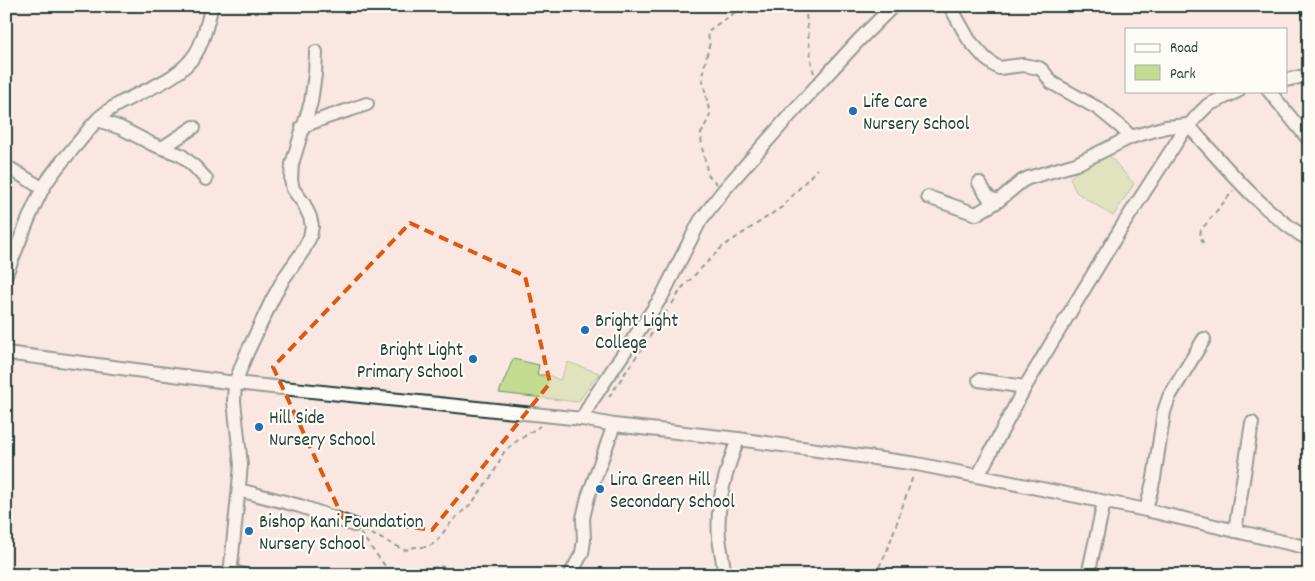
<svg xmlns="http://www.w3.org/2000/svg" width="1315" height="581" font-family="Dekko,sans-serif">
	<style>
		.green { fill: #c3dc92; stroke: #718c63 }
		.lines { fill: none; stroke-linecap: round; stroke-linejoin: round }
		.minor-casing { stroke: #1f3d34; stroke-width: 16 }
		.path { stroke: #1f3d34; stroke-width: 2; stroke-dasharray: 5 4; stroke-linecap: butt }
		.minor { stroke: #fdfcf7; stroke-width: 12 }
		.marked { fill: none; stroke: #de580e; stroke-width: 4; stroke-dasharray: 10 6; stroke-linejoin: round }
		.poi-dot { fill: #1f6fb2; stroke: #fdfcf7; stroke-width: 2 }
		.labels { text-anchor: middle; stroke-width: 4.5; stroke-linejoin: round; paint-order: stroke }
		.poi-label { font-size: 19px; fill: #1f3d34; stroke: #fdfcf7; text-anchor: start }
	</style>
	<rect width="100%" height="100%" fill="#fae7e2"/>
	<filter id="ink" filterUnits="userSpaceOnUse"><feTurbulence type="fractalNoise" baseFrequency=".02" numOctaves="2"/><feDisplacementMap in="SourceGraphic" scale="10" xChannelSelector="R" yChannelSelector="G"/><feConvolveMatrix kernelMatrix="1 2 1 2 8 2 1 2 1" color-interpolation-filters="sRGB"/></filter>
	<g filter="url(#ink)">
		<g class="green">
			<polygon points="1108,154 1134,184 1113,216 1076,192 1070,178 1089,160"/>
			<polygon points="513,359 539,365 537,375 548,375 560,380 568,362 599,373 578,402 499,393"/>
		</g>
		<g class="lines">
			<g class="minor-casing">
				<g id="minor">
					<path d="M950,6L969,40L985,58L994,65L999,68L1023,65L1039,68L1043,71L1052,83L1099,109L1121,127L1131,137L1166,127L1188,125C1226,167 1260,210 1309,240"/>
					<polyline points="1305,6 1309,8"/>
					<polyline points="1286,80 1309,75"/>
					<polyline points="1269,91 1309,140"/>
					<polyline points="98,120 121,128 152,144 181,155 195,167 206,179"/>
					<path d="M302,127C323,117 345,112 367,104"/>
					<polyline points="162,148 194,127"/>
					<polyline points="6,166 42,188"/>
					<polyline points="979,183 989,198 998,201 1022,181 1028,178 1076,164 1131,137"/>
					<polyline points="928,197 976,214 998,201"/>
					<path d="M6,274C18,246 28,217 42,190C51,173 64,159 77,144C84,136 91,126 99,118C127,92 175,87 196,53C205,39 207,22 212,6"/>
					<polyline points="6,353 235,383 582,419 614,425 738,439 917,464 1146,510 1309,548"/>
					<polyline points="979,380 1025,387"/>
					<polyline points="582,419 591,402 662,296 700,221 723,191 790,115 858,41 893,6"/>
					<polyline points="978,476 1025,387 1052,342 1123,225 1183,132 1197,116 1208,105 1238,91"/>
					<polyline points="239,490 300,506 354,525"/>
					<polyline points="1146,510 1154,478 1164,412 1169,397 1204,339"/>
					<polyline points="1235,531 1252,423"/>
					<polyline points="231,571 244,575"/>
					<polyline points="230,575 241,465 234,401 235,383 246,355 272,300 284,278 303,251 310,237 312,226 310,217 304,204 293,189 291,180 292,164 311,102 315,74 316,52"/>
					<polyline points="570,575 582,553 584,540 583,518 588,497 614,425"/>
					<path d="M724,575C724,562 720,549 719,537C716,502 726,471 738,439"/>
					<polyline points="1088,575 1104,502"/>
				</g>
			</g>
			<g class="path">
				<polyline points="805,6 812,67 814,73"/>
				<polyline points="964,7 971,6"/>
				<path d="M717,184L708,175L702,147L701,134L710,115L702,76L710,42L707,34C714,23 731,19 741,6"/>
				<polyline points="1203,243 1200,235 1201,230 1233,191"/>
				<polyline points="672,304 682,288 722,247 782,207 817,169"/>
				<polyline points="609,397 669,308"/>
				<polyline points="363,530 405,550 415,547 428,547 436,542 453,520 472,503 493,474 504,452 514,443 540,426"/>
				<polyline points="360,533 392,575"/>
				<polyline points="415,575 438,566 472,572 476,575"/>
				<polyline points="875,575 887,551 913,476"/>
			</g>
			<use href="#minor" class="minor"/>
		</g>
	</g>
	<path d="M0 0H1315V581H0ZM410,223L525,276L550,383L432,530L343,518L273,367Z" fill="#fae7e2" fill-opacity=".55" fill-rule="evenodd"/>
	<path class="marked" d="M410,223L525,276L550,383L432,530L343,518L273,367Z"/>
	<g class="poi-dot">
		<circle cx="853" cy="111" r="5"/>
		<circle cx="585" cy="330" r="5"/>
		<circle cx="473" cy="359" r="5"/>
		<circle cx="259" cy="427" r="5"/>
		<circle cx="600" cy="489" r="5"/>
		<circle cx="249" cy="531" r="5"/>
	</g>
	<g class="labels">
		<g class="poi-label">
			<text x="863" y="107">Life Care<tspan x="863" dy="22">Nursery School</tspan></text>
			<text x="595" y="326">Bright Light<tspan x="595" dy="22">College</tspan></text>
			<text x="463" y="355" text-anchor="end">Bright Light<tspan x="463" dy="22">Primary School</tspan></text>
			<text x="269" y="423">Hill Side<tspan x="269" dy="22">Nursery School</tspan></text>
			<text x="610" y="485">Lira Green Hill<tspan x="610" dy="22">Secondary School</tspan></text>
			<text x="259" y="527">Bishop Kani Foundation<tspan x="259" dy="22">Nursery School</tspan></text>
		</g>
	</g>
	<rect width="1315" height="581" fill="none" stroke="#fdfcf7" stroke-width="25"/>
	<rect x="12" y="12" width="1290" height="556" fill="none" stroke="#1f3d34" stroke-width="2" filter="url(#ink)"/>
	<rect x="1125" y="28" width="162" height="65" fill="#fdfcf7" stroke="#a4b0a9"/>
	<rect x="1135" y="44" width="25" height="8" fill="#fdfcf7" stroke="#a4b0a9"/>
	<text x="1170" y="52" font-size="15" fill="#1f3d34">Road</text>
	<rect x="1135" y="65" width="25" height="15" fill="#c3dc92" stroke="#a4b0a9"/>
	<text x="1170" y="78" font-size="15" fill="#1f3d34">Park</text>
</svg>
